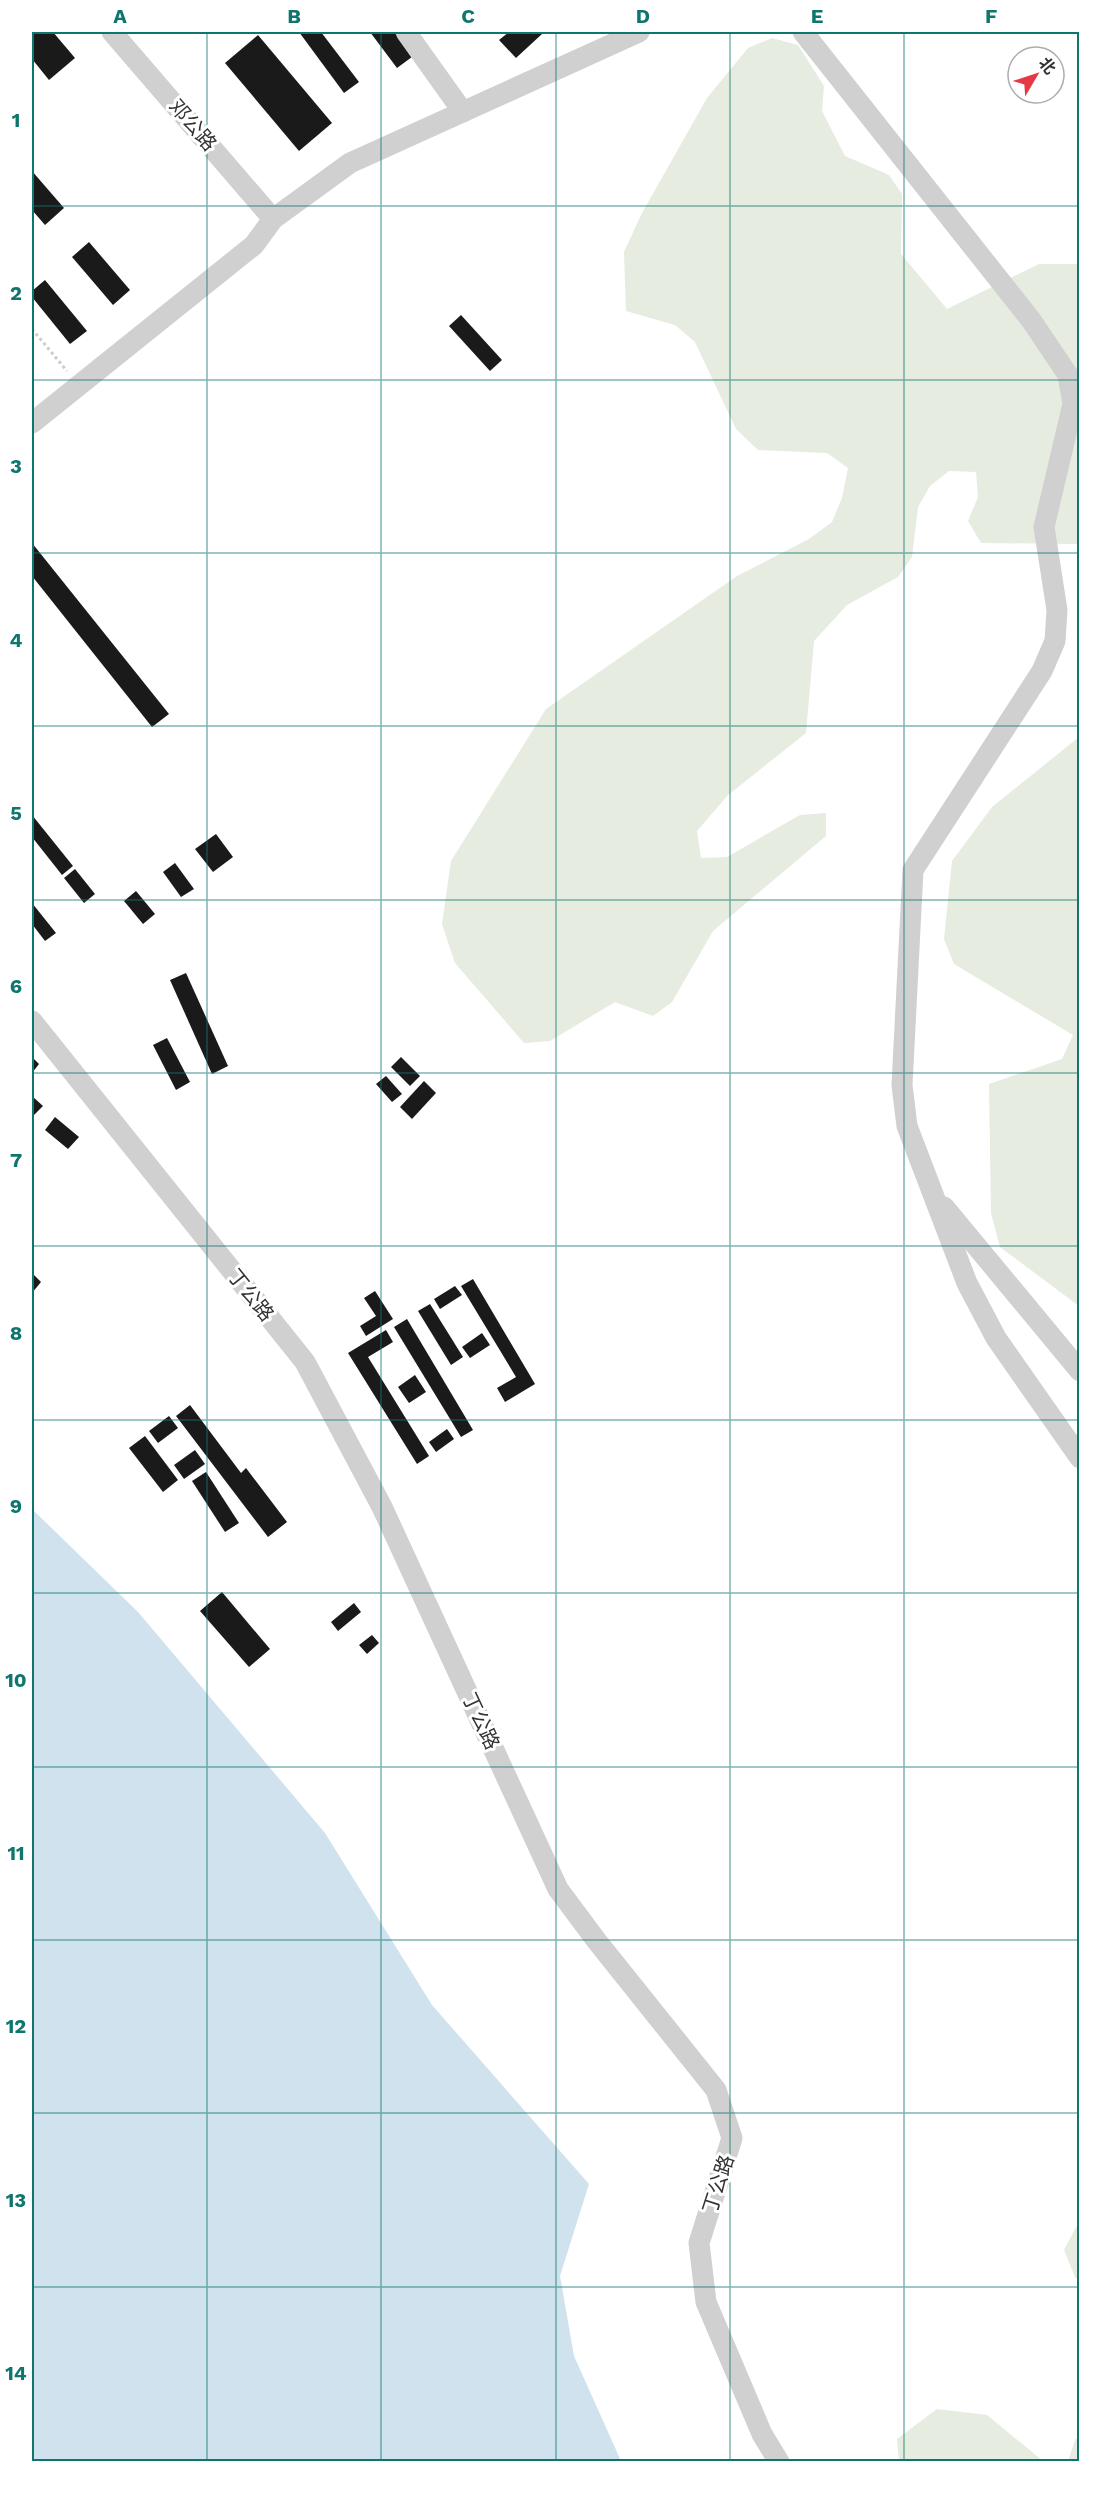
<svg xmlns="http://www.w3.org/2000/svg" width="1111" height="2493" font-family="'Work Sans','Noto Sans SC',sans-serif">
	<style>
		.green { fill: #e6ecdf }
		.water { fill: #cfe2ee }
		.building { fill: #1a1a1a }
		.lines { fill: none; stroke-linecap: round; stroke-linejoin: round }
		.path { stroke: #cdcdcd; stroke-width: 3; stroke-dasharray: 3 3; stroke-linecap: butt }
		.minor { stroke: #d0d0d0; stroke-width: 21 }
		.grid { fill: none; stroke: #0f766e; stroke-width: 1.5; stroke-opacity: 0.55 }
		.labels { text-anchor: middle; stroke-width: 6; stroke-linejoin: round; paint-order: stroke }
		.street-label { font-size: 20px; fill: #333; stroke: #fff }
		.neatline { fill: none; stroke: #0f766e; stroke-width: 2 }
		.grid-label { font-size: 20px; text-anchor: middle; font-weight: bold; fill: #0f766e }
	</style>
	<rect width="100%" height="100%" fill="#fff"/>
	<g class="green">
		<polygon points="772,38 798,45 824,86 822,111 845,156 889,175 902,194 901,254 947,309 1039,264 1079,264 1079,544 981,543 968,521 978,497 976,472 949,471 930,486 918,507 912,557 898,577 847,605 814,641 806,733 728,795 697,831 701,858 727,857 800,815 826,813 826,836 713,931 672,1002 653,1016 615,1002 550,1041 524,1043 455,963 442,924 451,861 546,709 737,576 809,539 832,522 842,498 848,468 827,453 758,450 736,429 695,342 675,325 626,311 624,252 642,213 707,98 748,48"/>
		<polygon points="1079,737 1079,1306 1000,1247 991,1213 989,1084 1062,1059 1073,1035 954,964 944,939 952,861 992,807"/>
		<polygon points="1076,2227 1079,2227 1079,2282 1075,2277 1064,2250"/>
		<polygon points="937,2409 987,2415 1043,2461 899,2461 897,2439"/>
		<polygon points="1079,2436 1079,2461 1068,2461 1075,2440"/>
	</g>
	<polygon class="water" points="32,1509 138,1612 325,1833 432,2005 589,2184 560,2276 574,2356 621,2461 32,2461"/>
	<g class="building">
		<polygon points="32,32 53,32 75,58 49,80 32,59"/>
		<polygon points="299,32 321,32 359,82 344,93"/>
		<polygon points="370,32 399,32 416,54 397,68"/>
		<polygon points="509,32 540,32 542,34 516,58 499,40"/>
		<polygon points="258,35 332,123 299,151 225,63"/>
		<polygon points="32,171 64,208 45,225 32,210"/>
		<polygon points="89,242 130,290 113,305 72,257"/>
		<polygon points="45,280 87,331 70,344 32,297 32,291"/>
		<polygon points="461,315 502,360 490,371 449,326"/>
		<polygon points="32,543 169,714 152,727 32,576"/>
		<polygon points="32,815 73,866 62,875 32,837"/>
		<polygon points="216,834 233,857 213,872 195,849"/>
		<polygon points="175,863 194,889 181,897 163,872"/>
		<polygon points="75,869 95,894 84,903 64,878"/>
		<polygon points="136,891 155,914 143,924 124,901"/>
		<polygon points="32,903 56,933 45,941 32,924"/>
		<polygon points="186,973 228,1066 212,1074 170,980"/>
		<polygon points="167,1038 190,1082 176,1090 153,1045"/>
		<polygon points="32,1057 39,1064 32,1073"/>
		<polygon points="401,1057 420,1076 410,1086 391,1067"/>
		<polygon points="386,1076 402,1094 392,1102 376,1084"/>
		<polygon points="424,1081 436,1093 412,1119 400,1107"/>
		<polygon points="32,1096 43,1106 33,1116 32,1115"/>
		<polygon points="55,1117 79,1137 68,1149 45,1130"/>
		<polygon points="32,1273 41,1282 32,1293"/>
		<polygon points="473,1279 535,1384 505,1402 497,1388 516,1377 461,1286"/>
		<polygon points="455,1286 462,1295 440,1309 434,1299"/>
		<polygon points="375,1291 393,1319 366,1336 360,1326 376,1316 364,1298"/>
		<polygon points="430,1304 463,1357 451,1365 418,1311"/>
		<polygon points="407,1319 473,1430 461,1437 394,1327"/>
		<polygon points="386,1330 393,1342 368,1357 429,1456 417,1464 348,1353"/>
		<polygon points="482,1333 490,1345 470,1358 462,1347"/>
		<polygon points="415,1375 426,1392 409,1403 398,1387"/>
		<polygon points="190,1405 241,1473 246,1468 287,1522 268,1537 176,1416"/>
		<polygon points="169,1416 178,1428 158,1443 149,1431"/>
		<polygon points="447,1429 454,1439 436,1452 429,1442"/>
		<polygon points="145,1436 178,1480 163,1492 129,1448"/>
		<polygon points="195,1450 205,1464 184,1479 174,1465"/>
		<polygon points="206,1472 239,1523 225,1532 192,1481"/>
		<polygon points="222,1592 270,1649 249,1667 200,1611"/>
		<polygon points="354,1603 361,1612 338,1631 331,1622"/>
		<polygon points="372,1635 379,1643 367,1654 359,1645"/>
	</g>
	<g class="lines">
		<polyline class="path" points="32,329 67,371"/>
		<g class="minor">
			<polyline points="112,32 273,219"/>
			<polyline points="406,32 463,112"/>
			<polyline points="803,32 1031,320 1068,375 1073,404 1044,527 1057,610 1055,641 1042,671 913,870 902,1085 907,1126 967,1283 996,1338 1080,1458"/>
			<polyline points="32,423 254,245 273,219 350,163 639,32"/>
			<polyline points="32,1021 305,1362 382,1507 558,1889 596,1940 716,2090 732,2138 699,2243 706,2302 762,2434 779,2462"/>
			<polyline points="944,1207 1080,1371"/>
		</g>
	</g>
	<path class="grid" d="M207,32V2462M381,32V2462M556,32V2462M730,32V2462M904,32V2462M32,206H1080M32,380H1080M32,553H1080M32,726H1080M32,900H1080M32,1073H1080M32,1246H1080M32,1420H1080M32,1593H1080M32,1767H1080M32,1940H1080M32,2113H1080M32,2287H1080"/>
	<g class="labels">
		<g class="street-label">
			<text transform="translate(193 125) rotate(49)" y="7">邓公路</text>
			<text transform="translate(251 1295) rotate(51)" y="7">丁公路</text>
			<text transform="translate(481 1721) rotate(65)" y="7">丁公路</text>
			<text transform="translate(718 2184) rotate(-72)" y="7">丁公路</text>
		</g>
	</g>
	<rect width="1111" height="2493" fill="none" stroke="#ffffff" stroke-width="66"/>
	<g transform="translate(1036 75) rotate(51)"><circle r="28" fill="#ffffff" stroke="#adadad" stroke-width="1.5"/>
	<path d="M0-4.5L10 22L0 15L-10 22Z" fill="#e63946"/>
	<text y="-9" font-size="16" font-weight="bold" text-anchor="middle" fill="#333333">北</text>
	</g>
	<rect x="33" y="33" width="1045" height="2427" class="neatline"/>
	<g class="grid-label">
		<text x="120" y="23">A</text>
		<text x="294" y="23">B</text>
		<text x="468" y="23">C</text>
		<text x="643" y="23">D</text>
		<text x="817" y="23">E</text>
		<text x="991" y="23">F</text>
		<text x="16" y="127">1</text>
		<text x="16" y="300">2</text>
		<text x="16" y="473">3</text>
		<text x="16" y="647">4</text>
		<text x="16" y="820">5</text>
		<text x="16" y="993">6</text>
		<text x="16" y="1167">7</text>
		<text x="16" y="1340">8</text>
		<text x="16" y="1513">9</text>
		<text x="16" y="1687">10</text>
		<text x="16" y="1860">11</text>
		<text x="16" y="2033">12</text>
		<text x="16" y="2207">13</text>
		<text x="16" y="2380">14</text>
	</g>
</svg>
